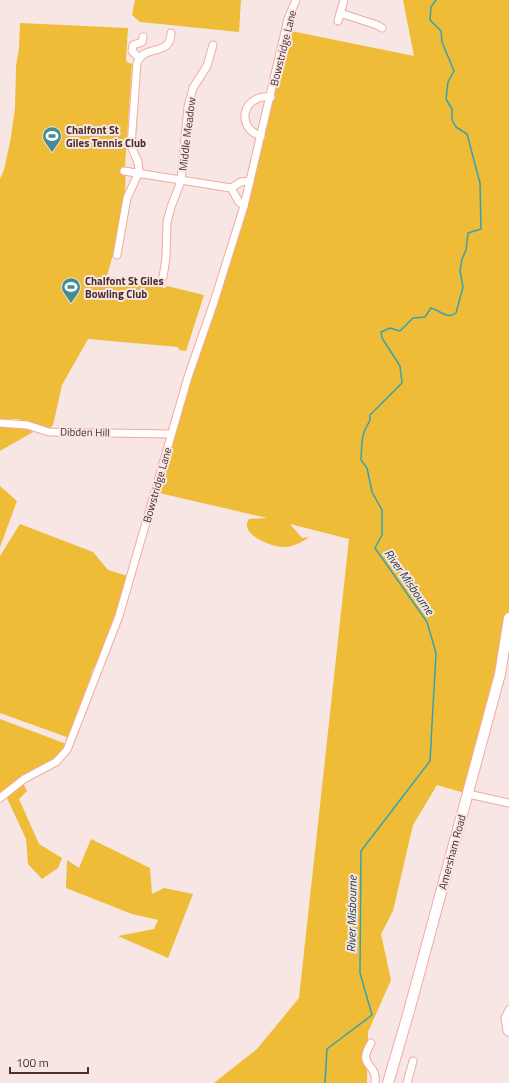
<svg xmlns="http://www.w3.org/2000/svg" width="509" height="1083" font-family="'Titillium Web',sans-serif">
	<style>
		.green { fill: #eebc36 }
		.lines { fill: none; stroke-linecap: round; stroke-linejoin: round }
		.stream { stroke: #3aa2ae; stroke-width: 1.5 }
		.minor-casing { stroke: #f5a89f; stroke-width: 9 }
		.highway-casing { stroke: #f5a89f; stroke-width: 12 }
		.minor { stroke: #fff; stroke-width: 7 }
		.highway { stroke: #fff; stroke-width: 10 }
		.labels { text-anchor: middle; stroke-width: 4; stroke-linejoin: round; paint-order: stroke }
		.street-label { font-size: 11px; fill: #4d2e2a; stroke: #f7e6e4 }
		.poi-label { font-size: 11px; font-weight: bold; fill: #4d2e2a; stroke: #f7e6e4; text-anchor: start }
		.water-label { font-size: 12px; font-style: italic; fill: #214044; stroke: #f7e6e4 }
	</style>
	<rect width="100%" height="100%" fill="#f7e6e4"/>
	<g class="green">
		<polygon points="135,0 241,0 239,32 140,22 132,15"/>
		<path d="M403,0H509V622L468,794L437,785L413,825L393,911L381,934L391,980L368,1032L367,1083H214L257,1049L299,998L349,539L290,524L302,538L309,537C303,542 294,546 286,547C274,548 238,535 249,519L267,518L155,492L210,313L243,224L244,206L291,31L414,56Z"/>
		<path d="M20,23L128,28L126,59L127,62L132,64L125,166C128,202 117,241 107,276L165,288L167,286L204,295L186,351L179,350L178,347L88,339L62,385L53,425L49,429L18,419H0V179L4,170L11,137L15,108L16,66L19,48Z"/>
		<polygon points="0,424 23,427 33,432 0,451"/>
		<polygon points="0,486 17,501 0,547"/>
		<polygon points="20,524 93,552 108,570 131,577 109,642 93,669 72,739 0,713 0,556"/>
		<polygon points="0,719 69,745 67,750 0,798"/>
		<polygon points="23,783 27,791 19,799 39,844 62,858 58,868 42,879 28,864 26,839 7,798"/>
		<polygon points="91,839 150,868 152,894 164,888 193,894 168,958 118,936 154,929 158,920 132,914 66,888 67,860 79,868"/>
	</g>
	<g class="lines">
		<path class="stream" d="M325,1083L327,1049L372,1015L360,973L361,851L430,761L436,653L427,622L375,548L382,535V510L372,492L367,468L361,460L362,441L364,432L370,420V415L402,383L400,366L382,338L381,332L390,328L400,331L413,318L425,317L431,308C440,310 446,320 456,313L463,287L460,271L462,259L466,250L468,233L481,229L480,183L467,134L456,127L452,120V109L446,99L448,82L454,71L442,42L441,31L430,20L431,7L436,0"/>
		<g class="minor-casing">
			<g id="minor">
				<polyline points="340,13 377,25 382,28"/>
				<polyline points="338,21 344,0"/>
				<polyline points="139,58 132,51 133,45 142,42 143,37"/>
				<path d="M261,136C235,128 242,94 271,97"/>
				<polyline points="124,171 231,188 241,182 250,181"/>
				<polyline points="231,188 239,202 244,206"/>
				<path d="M117,255L127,198L139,172L138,162L131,146L137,63C143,44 171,57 171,33"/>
				<polyline points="163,277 166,258 167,222 171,207 181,181 188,107 193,88 207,66 213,45"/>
				<polyline points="0,423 27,425 49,432 171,434"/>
				<polyline points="468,794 509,803"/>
				<polyline points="0,798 24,779 56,762 67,750 119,616 188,377 214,302 244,206 288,19 296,0"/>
				<polyline points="509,1010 505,1018 507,1031 509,1032"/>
				<path d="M371,1043C356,1068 378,1062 375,1083"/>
				<polyline points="407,1083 413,1061"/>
			</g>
		</g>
		<g class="highway-casing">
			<polyline id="highway" points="388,1083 409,1011 500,674 509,618"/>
		</g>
		<use href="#minor" class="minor"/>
		<use href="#highway" class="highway"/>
	</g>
	<defs>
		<g id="stadium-pin" transform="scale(1)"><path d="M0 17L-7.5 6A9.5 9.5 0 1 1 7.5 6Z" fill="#458c95" stroke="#f7e6e4"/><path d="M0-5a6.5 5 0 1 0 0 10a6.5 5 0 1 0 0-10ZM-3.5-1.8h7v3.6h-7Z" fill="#fff"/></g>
	</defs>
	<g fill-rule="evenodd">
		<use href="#stadium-pin" x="52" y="136"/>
		<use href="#stadium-pin" x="71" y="287"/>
	</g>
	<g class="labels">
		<g class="street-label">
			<text transform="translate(283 48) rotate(-76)" y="4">Bowstridge Lane</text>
			<text transform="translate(187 134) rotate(-83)" y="4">Middle Meadow</text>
			<text transform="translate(85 432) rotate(1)" y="4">Dibden Hill</text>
			<text transform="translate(157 485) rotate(-74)" y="4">Bowstridge Lane</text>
			<text transform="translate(452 852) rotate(-75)" y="4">Amersham Road</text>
		</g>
		<g class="poi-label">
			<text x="66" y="134">Chalfont St<tspan x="66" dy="13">Giles Tennis Club</tspan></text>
			<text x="85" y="285">Chalfont St Giles<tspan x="85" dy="13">Bowling Club</tspan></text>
		</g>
		<g class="water-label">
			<text transform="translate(409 582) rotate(55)" y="4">River Misbourne</text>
			<text transform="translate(352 914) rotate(-89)" y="4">River Misbourne</text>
		</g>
	</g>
	<path d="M10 1067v6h78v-6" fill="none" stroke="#4d2e2a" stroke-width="2"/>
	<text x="16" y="1067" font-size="12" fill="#4d2e2a" stroke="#f7e6e4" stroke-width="3" paint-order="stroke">100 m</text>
</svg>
